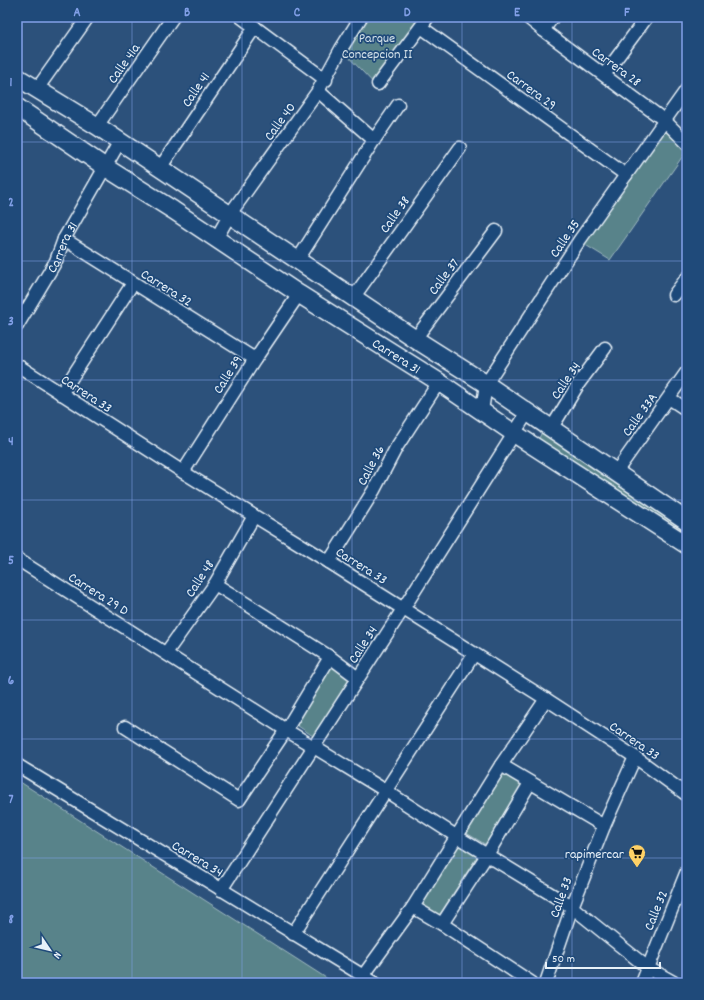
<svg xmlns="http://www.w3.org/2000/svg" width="704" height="1000" font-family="Dekko,sans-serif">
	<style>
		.green { fill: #58838a; stroke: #a0bac1 }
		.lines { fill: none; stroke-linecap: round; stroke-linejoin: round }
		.street-casing { stroke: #e8f1f8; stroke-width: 15 }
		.secondary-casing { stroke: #e8f1f8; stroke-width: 20 }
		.street { stroke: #1f4a7a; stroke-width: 12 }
		.secondary { stroke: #1f4a7a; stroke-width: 17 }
		.grid { fill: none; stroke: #82a0e8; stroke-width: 1; stroke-opacity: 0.55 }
		.labels { text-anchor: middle; stroke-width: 3.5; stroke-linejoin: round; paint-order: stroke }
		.park-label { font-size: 14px; fill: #d2e0e8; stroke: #1f4a7a }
		.street-label { font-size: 14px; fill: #e8f1f8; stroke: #1f4a7a }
		.poi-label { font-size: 14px; fill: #e8f1f8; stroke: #1f4a7a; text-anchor: end }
		.neatline { fill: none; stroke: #82a0e8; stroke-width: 1.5 }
		.grid-label { font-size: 13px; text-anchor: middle; font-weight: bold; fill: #82a0e8 }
	</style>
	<rect width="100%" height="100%" fill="#2c517b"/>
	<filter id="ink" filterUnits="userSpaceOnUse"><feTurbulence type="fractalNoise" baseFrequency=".025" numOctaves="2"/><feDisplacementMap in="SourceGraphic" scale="8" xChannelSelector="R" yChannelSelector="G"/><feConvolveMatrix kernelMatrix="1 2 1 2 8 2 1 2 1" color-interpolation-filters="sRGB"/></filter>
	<g filter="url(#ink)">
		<g class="green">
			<polygon points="361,17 428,17 381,91 341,49"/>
			<polygon points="664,120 687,143 687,150 610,260 579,241"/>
			<polygon points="543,430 687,524 687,540 538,440"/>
			<polygon points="331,663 351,678 313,736 292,722"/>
			<polygon points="504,770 526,786 488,846 463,831"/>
			<polygon points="17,780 334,983 17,983"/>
			<polygon points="460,843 478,855 438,917 418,903"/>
		</g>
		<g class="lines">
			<g class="street-casing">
				<g id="street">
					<polyline points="241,17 326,80"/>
					<polyline points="527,17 543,30 664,120 687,143"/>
					<polyline points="421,27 626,175"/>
					<polyline points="543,30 553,17"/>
					<polyline points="604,75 647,17"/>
					<polyline points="378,84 428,17"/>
					<polyline points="37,89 88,17"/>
					<polyline points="318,91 374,140"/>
					<polyline points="97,126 173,17"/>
					<polyline points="160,168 255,27"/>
					<polyline points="64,239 255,359"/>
					<polyline points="216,239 230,214 318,91 341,49 361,17"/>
					<polyline points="297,261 374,140 398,105"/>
					<polyline points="674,295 687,278"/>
					<polyline points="353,298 460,148"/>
					<path id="s1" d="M17,326L56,261L64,239L120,141"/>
					<polyline points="415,339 496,231"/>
					<polyline points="17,365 183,472 329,562 546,699 635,757 687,795"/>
					<polyline points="61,394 133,283"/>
					<polyline points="669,398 687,410"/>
					<polyline points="482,411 486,384 579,241 687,89"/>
					<polyline points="551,429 579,383 605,348"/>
					<polyline points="183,472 255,359 299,294"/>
					<polyline points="616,472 686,373"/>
					<polyline points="17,559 286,730 386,791 456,836 572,907 648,968 675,983"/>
					<polyline points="329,562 374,490 396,448 439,382"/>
					<polyline points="215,584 330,657 358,678"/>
					<polyline points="166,653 215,584 254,516"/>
					<polyline points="125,727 239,800 286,730 330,657"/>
					<polyline points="17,765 375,983"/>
					<polyline points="501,765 604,826"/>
					<polyline points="221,890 403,609 527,413"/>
					<polyline points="413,907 442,924 532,983"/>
					<polyline points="442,924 487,855 530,783"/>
					<polyline points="293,934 474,654"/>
					<polyline points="363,976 413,907 501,765 546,699"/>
					<polyline points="546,983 572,907 604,826 635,757"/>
					<polyline points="642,983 687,871"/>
				</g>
			</g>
			<g class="secondary-casing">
				<g id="secondary">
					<polyline points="17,77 97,126 160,168 415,339 486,384 687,521"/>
					<path id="s2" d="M17,107L105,167L173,210L299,294L439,382L515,434L687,545"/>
				</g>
			</g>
			<use href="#street" class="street"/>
			<use href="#secondary" class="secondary"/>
		</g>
	</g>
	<path class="grid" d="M132,17V983M242,17V983M352,17V983M462,17V983M572,17V983M17,142H687M17,261H687M17,380H687M17,500H687M17,620H687M17,739H687M17,858H687"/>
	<defs>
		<g id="supermarket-pin" transform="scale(0.9)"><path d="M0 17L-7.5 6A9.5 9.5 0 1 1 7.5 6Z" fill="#ffd166" stroke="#1f4a7a"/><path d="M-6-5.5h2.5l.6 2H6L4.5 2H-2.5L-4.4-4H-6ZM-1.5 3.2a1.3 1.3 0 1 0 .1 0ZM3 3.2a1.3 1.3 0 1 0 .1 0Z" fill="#111"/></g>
	</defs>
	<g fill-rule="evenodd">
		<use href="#supermarket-pin" x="637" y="853"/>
	</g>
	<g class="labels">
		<g class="park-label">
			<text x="377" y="42">Parque<tspan x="377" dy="16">Concepcion II</tspan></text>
		</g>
		<g class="street-label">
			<text transform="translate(123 63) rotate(-55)" y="5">Calle 41a</text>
			<text transform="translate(617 66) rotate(36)" y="5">Carrera 28</text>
			<text transform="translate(195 89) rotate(-56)" y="5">Calle 41</text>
			<text transform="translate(532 89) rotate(36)" y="5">Carrera 29</text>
			<text transform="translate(279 121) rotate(-54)" y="5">Calle 40</text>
			<text transform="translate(394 214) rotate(-55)" y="5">Calle 38</text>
			<text transform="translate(564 238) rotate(-56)" y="5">Calle 35</text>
			<text dy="5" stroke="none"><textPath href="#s1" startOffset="91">Carrera 31</textPath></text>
			<text transform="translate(443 276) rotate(-53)" y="5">Calle 37</text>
			<text transform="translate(167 287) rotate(32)" y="5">Carrera 32</text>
			<text dy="5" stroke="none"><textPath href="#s2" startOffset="454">Carrera 31</textPath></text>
			<text transform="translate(227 374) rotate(-58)" y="5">Calle 39</text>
			<text transform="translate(565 380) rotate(-56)" y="5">Calle 34</text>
			<text transform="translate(87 393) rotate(33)" y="5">Carrera 33</text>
			<text transform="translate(639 414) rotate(-54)" y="5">Calle 33A</text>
			<text transform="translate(370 465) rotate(-62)" y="5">Calle 36</text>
			<text transform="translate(362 565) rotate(32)" y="5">Carrera 33</text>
			<text transform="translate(199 578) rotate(-57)" y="5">Calle 48</text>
			<text transform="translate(99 593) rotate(32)" y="5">Carrera 29 D</text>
			<text transform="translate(362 644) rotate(-57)" y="5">Calle 34</text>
			<text transform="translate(635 740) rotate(34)" y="5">Carrera 33</text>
			<text transform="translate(198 858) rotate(31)" y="5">Carrera 34</text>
			<text transform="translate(560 897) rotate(-70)" y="5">Calle 33</text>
			<text transform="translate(655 910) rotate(-68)" y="5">Calle 32</text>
		</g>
		<g class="poi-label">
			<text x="624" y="858">rapimercar</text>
		</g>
	</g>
	<rect width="704" height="1000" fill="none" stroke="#1f4a7a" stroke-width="44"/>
	<g transform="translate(50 950) rotate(125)" stroke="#1f4a7a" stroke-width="3" paint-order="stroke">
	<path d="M0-3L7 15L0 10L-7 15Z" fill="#e8f1f8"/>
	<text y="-6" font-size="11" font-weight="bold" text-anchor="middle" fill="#e8f1f8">N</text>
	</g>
	<path d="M546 962v6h114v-6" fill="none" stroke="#e8f1f8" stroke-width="2"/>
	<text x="552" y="962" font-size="12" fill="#e8f1f8" stroke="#1f4a7a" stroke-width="3" paint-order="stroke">50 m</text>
	<rect x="22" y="22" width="660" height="956" class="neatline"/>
	<g class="grid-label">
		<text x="77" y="16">A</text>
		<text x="187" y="16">B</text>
		<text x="297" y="16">C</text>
		<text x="407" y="16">D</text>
		<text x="517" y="16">E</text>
		<text x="627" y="16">F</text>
		<text x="11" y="86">1</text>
		<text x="11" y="206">2</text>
		<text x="11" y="325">3</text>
		<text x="11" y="445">4</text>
		<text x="11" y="564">5</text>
		<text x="11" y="684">6</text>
		<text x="11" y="803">7</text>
		<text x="11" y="923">8</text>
	</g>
</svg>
